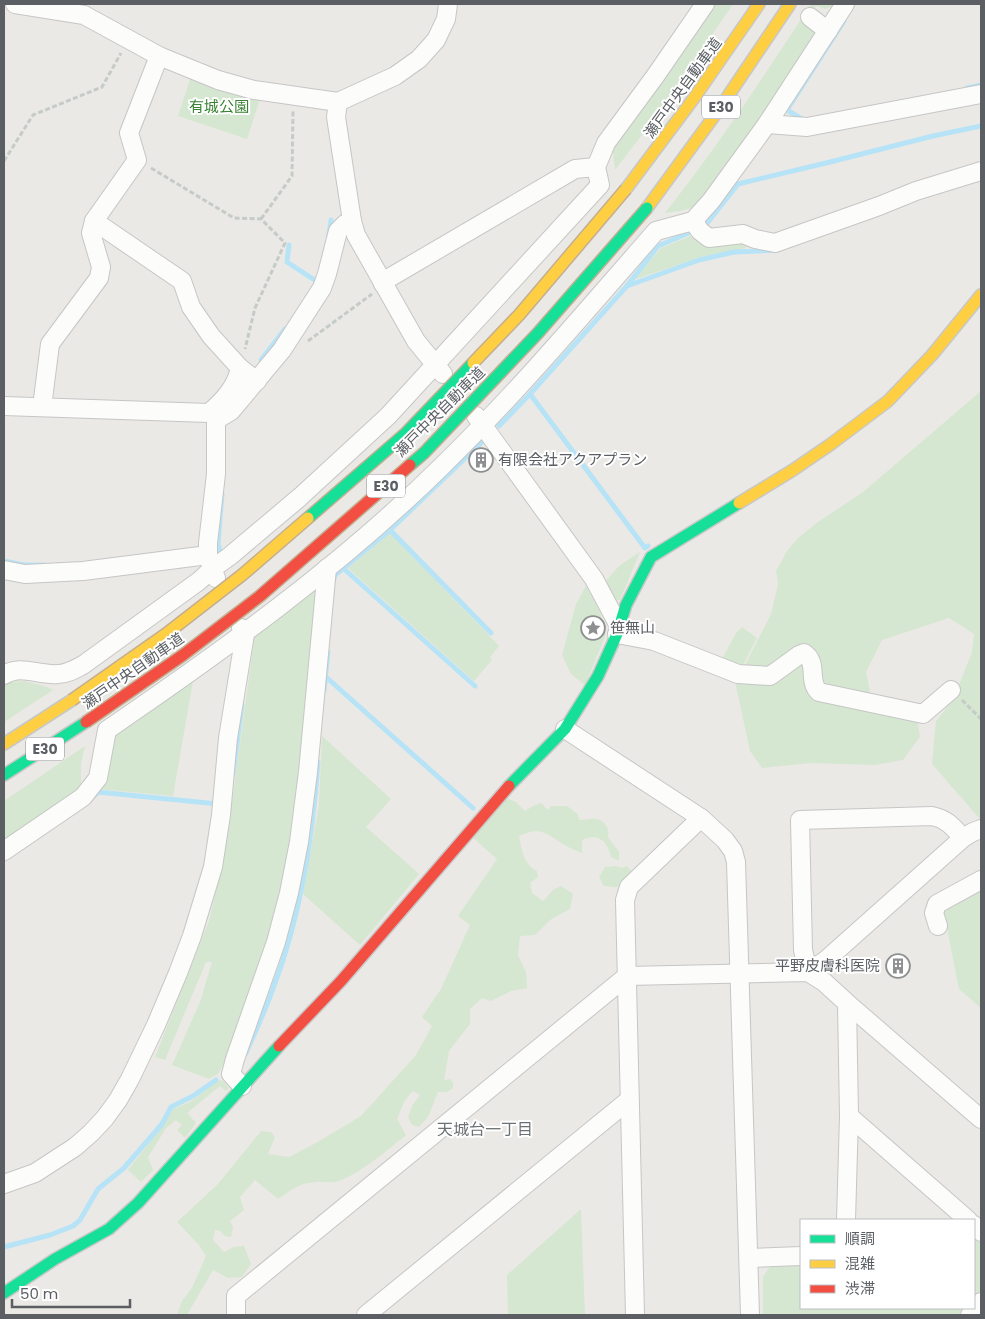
<svg xmlns="http://www.w3.org/2000/svg" width="985" height="1319" font-family="Poppins,'Noto Sans JP',sans-serif">
	<style>
		.green { fill: #d5e7d0 }
		.lines { fill: none; stroke-linecap: round; stroke-linejoin: round }
		.stream { stroke: #b7e3f7; stroke-width: 5 }
		.street-casing { stroke: #c6c6c6; stroke-width: 20 }
		.fast-casing { stroke: #c7c7c7; stroke-width: 14 }
		.slow-casing { stroke: #c7c7c7; stroke-width: 14 }
		.jam-casing { stroke: #c7c7c7; stroke-width: 14 }
		.path { stroke: #c5cbc7; stroke-width: 3; stroke-dasharray: 5 2.5; stroke-linecap: butt }
		.street { stroke: #fcfcfb; stroke-width: 18 }
		.fast { stroke: #16e098; stroke-width: 11 }
		.slow { stroke: #ffcf43; stroke-width: 11 }
		.jam { stroke: #f24e42; stroke-width: 11 }
		.fast-bridge-casing { stroke: #c3ae92; stroke-width: 14; stroke-linecap: butt }
		.slow-bridge-casing { stroke: #c3ae92; stroke-width: 14; stroke-linecap: butt }
		.jam-bridge-casing { stroke: #c3ae92; stroke-width: 14; stroke-linecap: butt }
		.fast-bridge { stroke: #16e098; stroke-width: 11 }
		.slow-bridge { stroke: #ffcf43; stroke-width: 11 }
		.jam-bridge { stroke: #f24e42; stroke-width: 11 }
		.labels { text-anchor: middle; stroke-width: 4; stroke-linejoin: round; paint-order: stroke }
		.shield { fill: #fff; stroke: #8c8f92; stroke-width: 1 }
		.shield-label { font-size: 14px; font-weight: bold; fill: #5b5f63 }
		.street-label { font-size: 15px; fill: #5b5f63; stroke: #fff }
		.park-label { font-size: 15px; fill: #398233; stroke: #fff }
		.poi-label { font-size: 15px; fill: #5b5f63; stroke: #fff; text-anchor: start }
		.neighbourhood-label { font-size: 16px; fill: #6c7175; stroke: #fff }
	</style>
	<rect width="100%" height="100%" fill="#ebe9e5"/>
	<g class="green">
		<polygon points="711,4 733,4 660,111 615,170 613,151 619,136"/>
		<path d="M811,4H837L826,9L816,6L806,21L812,26L816,34L765,112L695,207L680,211L665,213C718,146 765,75 811,4Z"/>
		<polygon points="191,76 260,99 247,139 178,116"/>
		<polygon points="691,236 747,241 746,248 704,256 633,280 661,248"/>
		<polygon points="981,391 981,819 980,819 932,764 936,721 953,700 972,652 974,634 949,618 882,640 866,672 872,701 822,690 816,658 769,670 743,669 771,614 778,584 776,571 787,551 798,538 818,522 863,492"/>
		<polygon points="390,533 499,646 490,657 492,660 474,681 348,568"/>
		<polygon points="640,552 620,600 612,600 605,582 620,565"/>
		<polygon points="318,585 297,826 255,991 225,1061 218,1074 209,1079 172,1065 200,1002 212,962 206,962 165,1060 155,1057 209,921 225,853 255,633"/>
		<polygon points="586,586 600,612 606,635 585,685 571,674 562,655 576,604"/>
		<polygon points="742,627 757,638 741,669 720,663 736,633"/>
		<polygon points="803,659 810,687 917,717 920,737 903,760 875,765 811,763 762,768 750,751 734,677"/>
		<polygon points="194,675 173,796 98,789 111,737"/>
		<polygon points="24,681 47,687 53,690 4,722 4,686 10,682"/>
		<polygon points="322,736 391,799 366,827 419,874 360,945 303,894 319,805"/>
		<polygon points="85,746 81,763 81,786 79,792 4,843 4,801"/>
		<path d="M507,798L516,802L525,811L533,806L541,803L548,810L551,806H567L578,814L579,820C585,820 591,818 596,819C605,820 610,829 608,837L619,852V861L611,857C607,840 598,833 582,840V853C576,850 569,848 563,844C546,833 540,826 519,836C522,850 523,864 537,871L538,877L530,883L532,893L543,901L554,889L561,886L573,894L570,909L550,920L535,935L520,936L518,955L526,972L527,988L511,991L491,1001L482,998L470,1009V1024L449,1051L444,1080L450,1079L453,1083V1088L447,1092H438L428,1117L419,1127L412,1125L408,1117L412,1106L420,1095L413,1091L405,1100L397,1119L406,1135C390,1148 355,1178 335,1182C329,1183 322,1181 316,1182C299,1183 291,1190 278,1199L255,1180L240,1197L244,1210L230,1221L233,1227L231,1237L225,1236L220,1231L215,1230L213,1240L224,1252L234,1247L244,1246L251,1264L242,1277L228,1278L213,1270L187,1315H177L182,1301L192,1288L206,1256L199,1245L177,1222L218,1184L261,1131L271,1132L275,1137L268,1154L289,1157L316,1143L361,1116L416,1055L432,1026L422,1017L441,989L470,925L458,916L497,859L473,838Z"/>
		<path d="M615,866L622,868L627,866L631,871V878C622,888 615,889 603,885L599,877L605,867Z"/>
		<polygon points="981,888 981,1008 959,989 943,908"/>
		<polygon points="219,1080 223,1081 229,1088 226,1091 220,1086 187,1113 196,1123 185,1138 177,1130 182,1125 176,1120 166,1128 148,1157 153,1170 141,1182 128,1170 165,1123 173,1109 190,1102"/>
		<polygon points="581,1209 585,1315 508,1315 507,1275"/>
		<polygon points="974,1236 981,1243 981,1292 974,1301"/>
		<polygon points="771,1265 801,1265 801,1308 967,1308 961,1315 763,1315 763,1277"/>
	</g>
	<g class="lines">
		<g class="stream">
			<polyline points="967,88 981,85"/>
			<polyline points="805,121 787,110 844,21"/>
			<polyline points="329,235 331,220"/>
			<polyline points="289,245 287,262 316,281"/>
			<polyline points="627,286 699,260 734,252 778,250"/>
			<polyline points="261,360 285,329"/>
			<polyline points="530,394 645,548 648,546"/>
			<polyline points="499,426 530,394 626,287 658,246 705,226 738,184 826,163 933,136 981,126"/>
			<polyline points="222,494 218,544 222,557"/>
			<polyline points="390,530 491,633"/>
			<polyline points="4,561 24,565 44,565"/>
			<polyline points="343,568 475,686"/>
			<polyline points="334,579 335,575 390,530 481,443"/>
			<polyline points="326,677 473,808"/>
			<polyline points="324,691 328,652"/>
			<polyline points="233,774 242,705"/>
			<polyline points="94,796 98,792 218,804"/>
			<path d="M246,1053C256,1030 267,1007 275,983C301,914 313,834 318,762"/>
			<polyline points="4,1247 50,1235 73,1226 80,1220 98,1189 124,1168 162,1124 171,1107 193,1096 216,1080"/>
		</g>
		<g class="street-casing">
			<g id="street">
				<polyline points="15,4 84,15 159,56 218,80 254,90 338,102 395,76 419,59 436,40 446,19 448,4"/>
				<polyline points="810,17 828,31"/>
				<polyline points="338,102 336,117 352,221 356,235 416,341 443,374"/>
				<polyline points="767,124 807,127 981,94"/>
				<polyline points="94,221 182,281 191,307 211,336 240,368 257,381"/>
				<polyline points="693,221 700,231 709,238 743,234 755,239 775,243 879,206 916,191 981,171"/>
				<polyline points="383,284 389,278 575,169 596,167"/>
				<polyline points="4,406 209,413 214,415 216,420 231,411 282,350 322,288 327,274 338,231 345,224 352,221"/>
				<polyline points="42,407 50,344 99,278 101,267 91,233 94,221 137,160 129,133 159,56"/>
				<path d="M209,413C224,400 236,387 240,368"/>
				<polyline points="476,416 594,579 619,626"/>
				<polyline points="208,555 208,543 216,474 216,420"/>
				<polyline points="4,570 25,574 83,571 208,555 212,569 216,578"/>
				<path d="M617,634L654,641L738,674L770,676L799,655L804,653C819,663 807,681 819,692L923,714L951,690"/>
				<path d="M4,675C21,664 39,676 58,674C67,674 75,669 83,665L199,581L212,569L230,556L300,497L388,416L600,185L596,167L606,143L656,75L705,4"/>
				<polyline points="565,729 701,818 725,840 733,851 736,862 750,1315"/>
				<path d="M963,838C953,827 947,819 932,816L800,820L803,950L808,972L826,960L963,838L973,832L981,829"/>
				<path d="M4,851L83,797L98,778L107,730C224,650 341,566 442,466C518,392 586,311 656,231L693,221L711,201L767,124L845,4"/>
				<polyline points="938,926 934,913 937,904 981,880"/>
				<polyline points="242,1086 231,1074 235,1059 276,942 289,893 299,842 308,772 327,568"/>
				<polyline points="849,1116 968,1220"/>
				<polyline points="4,1184 35,1173 75,1147 91,1133 105,1118 118,1100 130,1079 156,1025 178,973 192,936 213,867 221,815 228,738 245,634 241,628"/>
				<polyline points="846,1220 849,1116 847,1003"/>
				<polyline points="974,1225 981,1232"/>
				<polyline points="749,1258 801,1256"/>
				<polyline points="236,1315 236,1296 627,976 808,972 824,982 847,1003 981,1119"/>
				<polyline points="366,1315 629,1100"/>
				<polyline points="635,1315 625,900 629,887 701,818"/>
				<polyline points="970,1315 981,1302"/>
			</g>
		</g>
		<g class="fast-casing">
			<g id="fast">
				<polyline points="4,775 86,722"/>
				<polyline points="509,786 565,729 598,676 617,634 626,605 651,557 739,503"/>
				<polyline points="4,1293 55,1259 109,1229 138,1203 279,1046"/>
			</g>
		</g>
		<g class="slow-casing">
			<g id="slow">
				<polyline points="626,189 694,98 759,4"/>
				<polyline points="647,208 720,108 790,4"/>
				<polyline points="739,503 793,470 831,444 888,401 932,355 981,295"/>
				<polyline points="4,744 72,700"/>
			</g>
		</g>
		<g class="jam-casing">
			<polyline id="jam" points="279,1046 341,981 509,786"/>
		</g>
		<g class="path">
			<polyline points="4,161 33,115 102,87 121,53"/>
			<polyline points="151,168 234,218 261,219 285,243 255,308 245,349"/>
			<polyline points="261,219 292,176 293,110"/>
			<polyline points="308,341 372,294"/>
			<polyline points="962,700 981,719"/>
		</g>
		<use href="#street" class="street"/>
		<use href="#fast" class="fast"/>
		<use href="#slow" class="slow"/>
		<use href="#jam" class="jam"/>
		<g class="fast-bridge-casing">
			<g id="fast-bridge">
				<polyline points="410,465 424,453 538,333 647,208"/>
				<polyline points="308,518 405,434 473,363"/>
			</g>
		</g>
		<g class="slow-bridge-casing">
			<g id="slow-bridge">
				<polyline points="473,363 519,315 626,189"/>
				<polyline points="72,700 166,634 242,575 308,518"/>
			</g>
		</g>
		<g class="jam-bridge-casing">
			<polyline id="jam-bridge" points="86,722 183,655 260,596 410,465"/>
		</g>
		<use href="#fast-bridge" class="fast-bridge"/>
		<use href="#slow-bridge" class="slow-bridge"/>
		<use href="#jam-bridge" class="jam-bridge"/>
	</g>
	<defs>
		<g id="building-ring" transform="scale(1.25)"><circle r="9.5" fill="#fff" stroke="#8d8f90" stroke-width="1.5"/><path d="M-4-6H4V6H1V3H-1V6H-4ZM-2.5-4.3h1.7v1.8h-1.7ZM.8-4.3h1.7v1.8H.8ZM-2.5-1h1.7V.8h-1.7ZM.8-1h1.7V.8H.8Z" fill="#8d8f90"/></g>
		<g id="sight-ring" transform="scale(1.25)"><circle r="9.5" fill="#fff" stroke="#8d8f90" stroke-width="1.5"/><path d="M0-6L1.8-2.2L6-1.7L2.9 1.2L3.7 5.4L0 3.3L-3.7 5.4L-2.9 1.2L-6-1.7L-1.8-2.2Z" fill="#8d8f90"/></g>
	</defs>
	<g fill-rule="evenodd">
		<use href="#building-ring" x="481" y="460"/>
		<use href="#sight-ring" x="593" y="628"/>
		<use href="#building-ring" x="898" y="966"/>
	</g>
	<g class="labels">
		<g class="shield">
			<rect x="702" y="95.5" width="38" height="23" rx="4"/>
			<rect x="367" y="474.5" width="38" height="23" rx="4"/>
			<rect x="26" y="737.5" width="38" height="23" rx="4"/>
		</g>
		<g class="shield-label">
			<text x="721" y="112">E30</text>
			<text x="386" y="491">E30</text>
			<text x="45" y="754">E30</text>
		</g>
		<g class="street-label">
			<text transform="translate(683 88) rotate(-54)" y="5">瀬戸中央自動車道</text>
			<text transform="translate(440 412) rotate(-45)" y="5">瀬戸中央自動車道</text>
			<text transform="translate(133 671) rotate(-35)" y="5">瀬戸中央自動車道</text>
		</g>
		<g class="park-label">
			<text x="219" y="112">有城公園</text>
		</g>
		<g class="poi-label">
			<text x="498" y="465">有限会社アクアプラン</text>
			<text x="610" y="633">笹無山</text>
			<text x="880" y="971" text-anchor="end">平野皮膚科医院</text>
		</g>
		<g class="neighbourhood-label">
			<text x="485" y="1135">天城台一丁目</text>
		</g>
	</g>
	<rect width="985" height="1319" fill="none" stroke="#5b5f63" stroke-width="10"/>
	<rect x="800" y="1219" width="175" height="90" fill="#ffffff" stroke="#bdbfc1"/>
	<rect x="810" y="1235" width="25" height="8" fill="#16e098" stroke="#bdbfc1"/>
	<text x="845" y="1244" font-size="15" fill="#5b5f63">順調</text>
	<rect x="810" y="1260" width="25" height="8" fill="#ffcf43" stroke="#bdbfc1"/>
	<text x="845" y="1269" font-size="15" fill="#5b5f63">混雑</text>
	<rect x="810" y="1285" width="25" height="8" fill="#f24e42" stroke="#bdbfc1"/>
	<text x="845" y="1294" font-size="15" fill="#5b5f63">渋滞</text>
	<path d="M12 1299v8h118v-8" fill="none" stroke="#5b5f63" stroke-width="2.5"/>
	<text x="20" y="1299" font-size="15" fill="#5b5f63" stroke="#ffffff" stroke-width="4" paint-order="stroke">50 m</text>
</svg>
